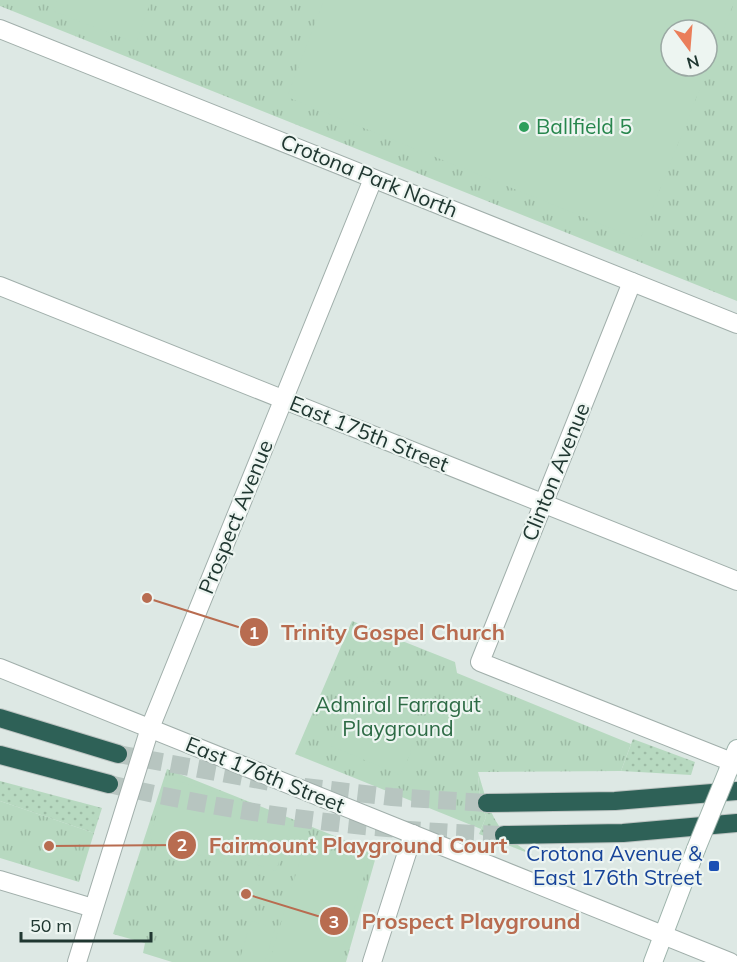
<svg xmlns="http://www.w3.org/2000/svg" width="737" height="962" font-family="Mulish,sans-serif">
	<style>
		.grass { fill: url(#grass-dots) }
		.park { fill: url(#park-tufts); fill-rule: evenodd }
		.pitch { fill: #b7d9c0; fill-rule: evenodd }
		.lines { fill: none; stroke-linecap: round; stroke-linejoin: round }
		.highway-tunnel { stroke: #b7c5c0; stroke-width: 18; stroke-dasharray: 18 9; stroke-linecap: butt }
		.street-casing { stroke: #a1afab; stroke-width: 20 }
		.secondary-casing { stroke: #9db3ab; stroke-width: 20 }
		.highway-casing { stroke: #bcc3c1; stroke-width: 20 }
		.street { stroke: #fff; stroke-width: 18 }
		.secondary { stroke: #fff; stroke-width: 18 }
		.highway { stroke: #2e6157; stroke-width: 18 }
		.secondary-bridge-casing { stroke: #9db3ab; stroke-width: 20; stroke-linecap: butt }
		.secondary-bridge { stroke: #fff; stroke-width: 18 }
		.leisure-dot { fill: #2e9e5b; stroke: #edf5f1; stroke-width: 2 }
		.transit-dot { fill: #1a4fb4; stroke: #edf5f1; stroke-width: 2 }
		.labels { text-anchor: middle; stroke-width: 4.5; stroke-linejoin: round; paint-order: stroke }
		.leisure-label { font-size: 21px; fill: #27864d; stroke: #edf5f1; text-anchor: start }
		.street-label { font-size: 21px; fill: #203731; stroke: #edf5f1 }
		.park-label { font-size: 21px; fill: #2d6b45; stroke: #edf5f1 }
		.transit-label { font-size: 21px; fill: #164399; stroke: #edf5f1; text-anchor: end }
		.leader { fill: none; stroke: #b86c50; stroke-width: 2 }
		.callout-dot { fill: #b86c50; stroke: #edf5f1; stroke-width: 2 }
		.mark-label { font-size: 18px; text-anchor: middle; font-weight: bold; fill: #fff }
		.callout-label { font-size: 22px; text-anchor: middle; font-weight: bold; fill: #b86c50; stroke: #edf5f1; stroke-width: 4.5; stroke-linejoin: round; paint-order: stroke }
	</style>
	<defs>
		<pattern id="grass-dots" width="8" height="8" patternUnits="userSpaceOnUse" patternTransform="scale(1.5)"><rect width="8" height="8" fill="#b7d9c0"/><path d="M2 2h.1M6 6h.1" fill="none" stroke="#9dbba5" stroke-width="1.8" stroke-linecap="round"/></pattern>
		<pattern id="park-tufts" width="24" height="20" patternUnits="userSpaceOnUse" patternTransform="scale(1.5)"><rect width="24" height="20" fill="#b7d9c0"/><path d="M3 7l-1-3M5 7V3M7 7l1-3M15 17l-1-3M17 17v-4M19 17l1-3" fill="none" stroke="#9dbba5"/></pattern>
	</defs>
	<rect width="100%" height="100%" fill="#dde8e4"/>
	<g class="grass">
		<polygon points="633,739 695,762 691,775 621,771"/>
		<path d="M478,772C490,813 495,833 533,855L479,834L486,817L480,800Z"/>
		<polygon points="0,781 102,808 94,833 0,801"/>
	</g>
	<g class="park">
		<path d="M0,0H737V301L0,6ZM671,30H707V66H671Z"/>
		<polygon points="352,621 455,662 457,673 631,744 621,771 478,772 480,800 486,817 481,829 295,754"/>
		<polygon points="167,769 377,853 346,962 172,962 143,953 145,943 113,934"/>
		<polygon points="0,801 94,833 79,882 0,858"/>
	</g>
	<g class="pitch">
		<polygon points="57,0 151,0 136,43 53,11"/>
		<path d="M324,0H735L640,240L287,97ZM671,30H707V66H671Z"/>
		<polygon points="358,676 393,689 410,710 415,729 410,755 400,775 331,746"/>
		<polygon points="168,778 254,804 253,808 292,821 276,871 237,858 234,866 149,839"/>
		<polygon points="305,844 368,863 338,962 269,962"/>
		<polygon points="251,921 275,928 265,962 239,962"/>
	</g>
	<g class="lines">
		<g class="highway-tunnel">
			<polyline points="118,754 276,783"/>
			<path d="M109,784C238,814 371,831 504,835"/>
			<polyline points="304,787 392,797 487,803"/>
		</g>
		<g class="street-casing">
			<g id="street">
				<polyline points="0,29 737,324"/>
				<polyline points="632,282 480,662 732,762"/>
				<polyline points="0,286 737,581"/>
				<polyline points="0,668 730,962"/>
				<polyline points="0,880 93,908"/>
				<polyline points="77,962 150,728 373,179"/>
				<polyline points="372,962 413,834"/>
			</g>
		</g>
		<g class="secondary-casing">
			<g id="secondary">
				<polyline points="728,771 737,749"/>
				<polyline points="653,962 696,849"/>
			</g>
		</g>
		<g class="highway-casing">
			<g id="highway">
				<polyline points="0,718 118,754"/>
				<polyline points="0,755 109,784"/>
				<polyline points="487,803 615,801 737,791"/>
				<polyline points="504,835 623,833 737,823"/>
			</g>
		</g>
		<use href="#street" class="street"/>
		<use href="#secondary" class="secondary"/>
		<use href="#highway" class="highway"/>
		<g class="secondary-bridge-casing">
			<polyline id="secondary-bridge" points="696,849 728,771"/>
		</g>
		<use href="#secondary-bridge" class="secondary-bridge"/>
	</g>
	<circle class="leisure-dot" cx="524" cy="127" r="6"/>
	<rect class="transit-dot" x="708" y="860" width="12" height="12" rx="3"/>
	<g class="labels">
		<g class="leisure-label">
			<text x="536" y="134">Ballfield 5</text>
		</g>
		<g class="street-label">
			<text transform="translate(369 176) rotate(22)" y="7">Crotona Park North</text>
			<text transform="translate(369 434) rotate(22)" y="7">East 175th Street</text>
			<text transform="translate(556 472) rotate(-68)" y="7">Clinton Avenue</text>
			<text transform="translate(236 517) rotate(-68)" y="7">Prospect Avenue</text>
			<text transform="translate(265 775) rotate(22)" y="7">East 176th Street</text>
		</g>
		<g class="park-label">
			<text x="398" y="712">Admiral Farragut<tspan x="398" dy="24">Playground</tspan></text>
		</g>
		<g class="transit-label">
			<text x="702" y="861">Crotona Avenue &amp;<tspan x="702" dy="24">East 176th Street</tspan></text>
		</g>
	</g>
	<path class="leader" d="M147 598L254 632M49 846L182 845M246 894L334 921"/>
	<g class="callout-dot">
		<circle cx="147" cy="598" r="6"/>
		<circle cx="49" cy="846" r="6"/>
		<circle cx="246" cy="894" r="6"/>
		<circle cx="254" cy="632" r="15"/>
		<circle cx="182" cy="845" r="15"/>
		<circle cx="334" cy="921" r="15"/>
	</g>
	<g class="mark-label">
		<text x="254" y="639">1</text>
		<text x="182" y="851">2</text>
		<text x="334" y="928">3</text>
	</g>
	<g class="callout-label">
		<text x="393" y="640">Trinity Gospel Church</text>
		<text x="358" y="853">Fairmount Playground Court</text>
		<text x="471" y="929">Prospect Playground</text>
	</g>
	<g transform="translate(689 48) rotate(164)"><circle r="28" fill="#edf5f1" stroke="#9ba9a4" stroke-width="1.5"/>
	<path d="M0-4.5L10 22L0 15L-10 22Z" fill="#ea7e5a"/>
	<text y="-9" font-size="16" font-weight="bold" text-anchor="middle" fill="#203731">N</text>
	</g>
	<path d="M21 932v9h130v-9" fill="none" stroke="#203731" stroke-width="3"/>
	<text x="30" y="932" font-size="18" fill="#203731" stroke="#edf5f1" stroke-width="4.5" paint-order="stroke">50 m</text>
</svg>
